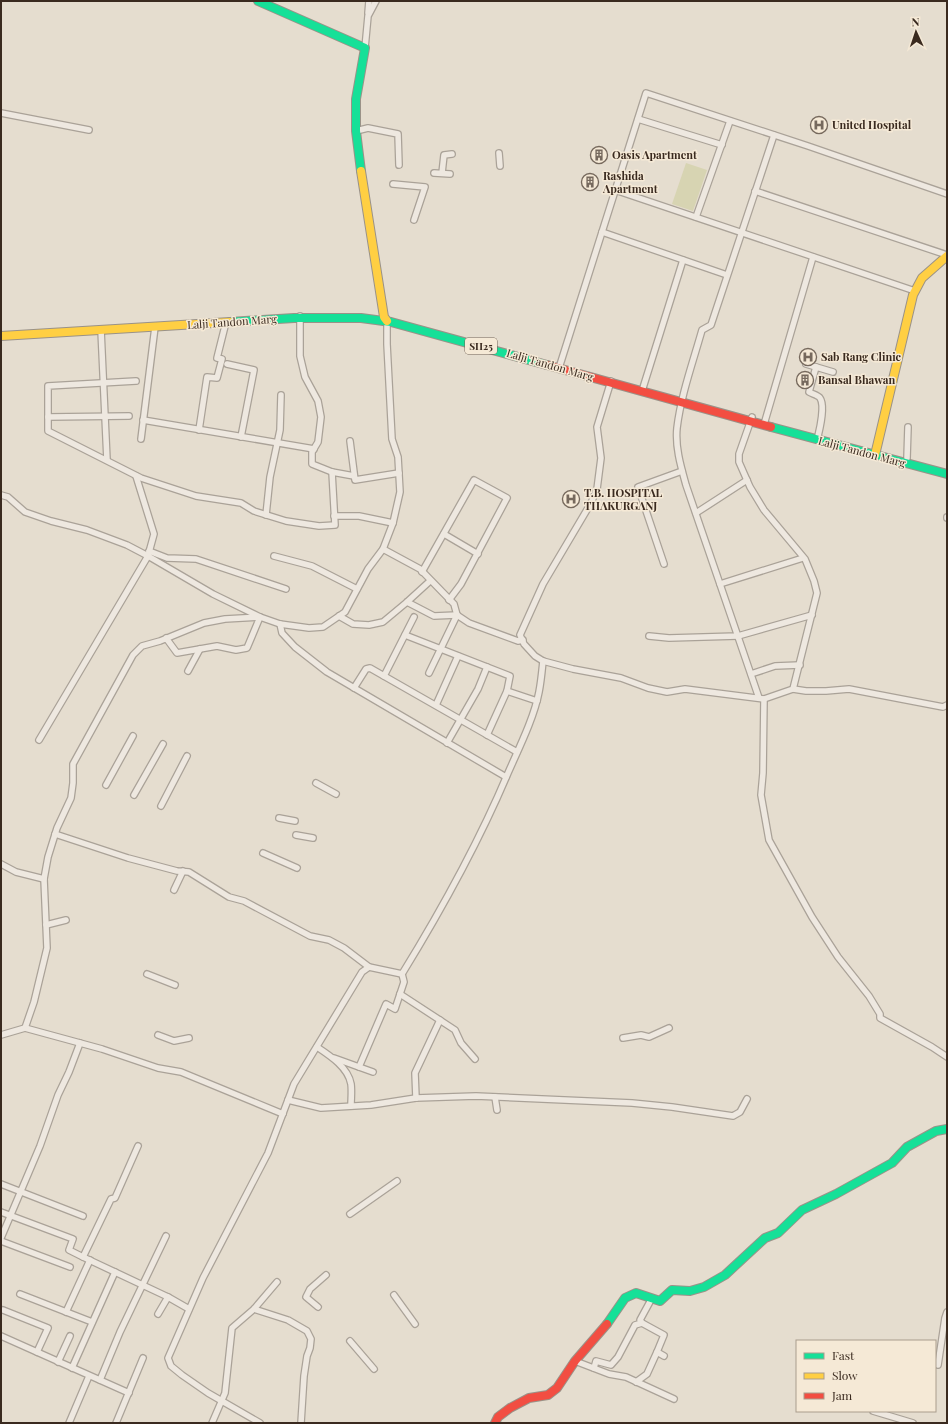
<svg xmlns="http://www.w3.org/2000/svg" width="948" height="1424" font-family="'Playfair Display',serif">
	<style>
		.green { fill: #d7d4b2 }
		.lines { fill: none; stroke-linecap: round; stroke-linejoin: round }
		.street-casing { stroke: #aaa298; stroke-width: 8 }
		.fast-casing { stroke: #9a9288; stroke-width: 10 }
		.slow-casing { stroke: #9a9288; stroke-width: 10 }
		.jam-casing { stroke: #9a9288; stroke-width: 10 }
		.street { stroke: #eee8e0; stroke-width: 5.5 }
		.fast { stroke: #16e098; stroke-width: 8 }
		.slow { stroke: #ffcf43; stroke-width: 8 }
		.jam { stroke: #f24e42; stroke-width: 8 }
		.labels { text-anchor: middle; stroke-width: 3; stroke-linejoin: round; paint-order: stroke }
		.shield { fill: #f5e9d6; stroke: #726356; stroke-width: 1 }
		.shield-label { font-size: 10px; font-weight: bold; fill: #3a2a1f }
		.poi-label { font-size: 11px; font-weight: bold; fill: #3a2a1f; stroke: #f5e9d6; text-anchor: start }
		.street-label { font-size: 11px; fill: #3a2a1f; stroke: #f5e9d6 }
	</style>
	<rect width="100%" height="100%" fill="#e5ddcf"/>
	<polygon class="green" points="686,163 707,170 693,211 672,204"/>
	<g class="lines">
		<g class="street-casing">
			<g id="street">
				<polyline points="368,13 369,1"/>
				<polyline points="365,48 368,16 376,1"/>
				<polyline points="1,113 89,130"/>
				<polyline points="638,119 722,145"/>
				<polyline points="356,131 368,128 398,134 399,165"/>
				<polyline points="499,153 500,166"/>
				<polyline points="434,173 450,174"/>
				<polyline points="442,173 444,155 452,154"/>
				<polyline points="393,184 425,187 414,220"/>
				<polyline points="615,190 915,291"/>
				<polyline points="755,191 947,255"/>
				<polyline points="696,217 730,121"/>
				<polyline points="602,232 727,275"/>
				<polyline points="300,316 300,356 305,377 318,401 321,417 318,442 312,452 312,464 332,472 354,476"/>
				<polyline points="101,330 107,460"/>
				<polyline points="227,364 254,370 241,437"/>
				<polyline points="806,364 833,372"/>
				<path d="M816,367L809,392C812,394 818,395 820,398C825,405 820,428 818,436"/>
				<polyline points="559,368 646,93 808,146 947,194"/>
				<polyline points="136,381 48,386 48,431 141,478 196,496 241,503 254,511 286,521 319,526 335,525 332,472"/>
				<polyline points="611,381 597,427 601,458 597,489 591,503 543,584 520,635 524,644 535,656 543,661 573,669 621,678 648,688 667,692 685,689 764,699 793,689 817,593 814,581 805,559 764,510 750,487 739,462 739,454 752,417"/>
				<polyline points="642,391 683,260"/>
				<polyline points="48,417 129,416"/>
				<polyline points="143,420 314,449"/>
				<polyline points="765,421 813,257"/>
				<polyline points="199,430 207,377 217,378 222,359 217,358 226,322"/>
				<polyline points="141,439 155,327"/>
				<polyline points="350,441 355,480 399,473"/>
				<polyline points="907,458 908,427"/>
				<polyline points="1,495 8,497 25,512 51,521 87,530 127,545 148,556 213,594 260,617 280,624 309,628 323,627 345,612 368,569 383,549 393,523 400,492 398,457 392,439 387,344 387,321"/>
				<polyline points="696,513 747,480"/>
				<polyline points="266,515 270,477 280,430 281,395"/>
				<polyline points="334,516 359,516 393,523"/>
				<polyline points="947,517 947,518"/>
				<polyline points="444,534 478,554"/>
				<polyline points="383,549 420,569 454,604 457,615 469,623 518,641 523,640"/>
				<polyline points="149,551 167,558 196,559 286,589"/>
				<polyline points="274,556 312,566 357,589"/>
				<polyline points="664,564 638,487 682,471"/>
				<polyline points="422,572 474,480 507,498 461,584 449,600"/>
				<polyline points="720,584 803,558"/>
				<polyline points="407,602 434,616 457,615"/>
				<polyline points="339,616 353,624 369,625 383,622 407,602 430,581"/>
				<polyline points="280,624 282,633 295,647 327,672 506,777"/>
				<polyline points="405,635 510,676 507,691 537,701"/>
				<polyline points="649,636 669,638 738,636 812,615"/>
				<polyline points="188,671 200,649"/>
				<polyline points="429,673 457,615"/>
				<polyline points="751,674 775,666 800,665"/>
				<polyline points="384,676 414,617"/>
				<polyline points="354,688 366,669 370,668 517,752"/>
				<polyline points="793,689 806,691 826,691 849,689 943,707 947,705"/>
				<path d="M759,698L686,485C681,467 675,447 677,428C681,395 693,362 702,330L711,325L774,135"/>
				<polyline points="764,699 763,773 761,795 769,840 812,917 838,957 869,996 880,1014 880,1018 932,1047 947,1057"/>
				<polyline points="436,705 458,656"/>
				<polyline points="487,735 507,691"/>
				<polyline points="39,740 100,637 148,556 154,534 136,476"/>
				<polyline points="447,743 478,689 487,667"/>
				<polyline points="316,783 336,794"/>
				<polyline points="106,785 133,736"/>
				<polyline points="134,795 163,744"/>
				<polyline points="161,806 187,756"/>
				<polyline points="279,818 295,821"/>
				<polyline points="55,834 128,858 177,871 189,872 229,897 244,901 310,936 329,940 344,948 369,967"/>
				<polyline points="296,835 313,838"/>
				<polyline points="263,853 297,868"/>
				<polyline points="1,864 16,872 44,879"/>
				<polyline points="174,890 183,871"/>
				<polyline points="46,925 66,920"/>
				<polyline points="147,974 175,985"/>
				<polyline points="400,994 455,1030 461,1043 475,1059"/>
				<polyline points="25,1028 34,1002 47,948 44,879 48,857 57,828 71,798 73,783 73,764 133,655 142,646 160,641 204,623 225,619 260,617 247,648 236,650 217,646 177,653 166,638"/>
				<polyline points="1,1035 25,1028 102,1049 158,1068 181,1072 283,1114"/>
				<polyline points="158,1035 174,1041 189,1038"/>
				<polyline points="623,1038 641,1035 649,1037 669,1028"/>
				<path d="M317,1047C329,1055 348,1067 351,1084C352,1091 351,1099 351,1106"/>
				<polyline points="334,1058 359,1067"/>
				<polyline points="373,1072 359,1067 386,1004 395,1009 404,982 402,974"/>
				<polyline points="495,1097 497,1110"/>
				<polyline points="416,1098 415,1073 440,1020"/>
				<polyline points="288,1100 321,1108 371,1105 416,1098 476,1096 632,1103 672,1107 733,1116 740,1112 747,1099"/>
				<polyline points="138,1146 115,1198 111,1199 83,1257 168,1297 189,1309"/>
				<polyline points="1,1184 83,1216"/>
				<polyline points="1,1212 73,1239 69,1250 83,1257"/>
				<polyline points="350,1214 397,1181"/>
				<polyline points="1,1238 40,1146 58,1095 69,1072 80,1043"/>
				<polyline points="1,1241 70,1267"/>
				<polyline points="20,1294 92,1322"/>
				<polyline points="394,1295 415,1324"/>
				<polyline points="652,1298 640,1320 642,1323 664,1335 657,1352 664,1356"/>
				<polyline points="318,1307 306,1297 310,1289 326,1275"/>
				<polyline points="254,1309 288,1320 307,1331 311,1339 310,1348 307,1356 304,1376 301,1423"/>
				<polyline points="3,1310 48,1328 37,1352"/>
				<polyline points="66,1312 90,1260"/>
				<polyline points="158,1314 168,1297"/>
				<polyline points="1,1336 129,1393"/>
				<polyline points="350,1341 374,1369"/>
				<polyline points="575,1361 609,1374 626,1377 674,1399"/>
				<polyline points="58,1362 70,1336"/>
				<polyline points="938,1365 945,1318 947,1312"/>
				<polyline points="72,1368 115,1272"/>
				<polyline points="594,1368 596,1361 611,1365 618,1357 635,1325 642,1323"/>
				<polyline points="100,1380 120,1332 166,1236"/>
				<polyline points="636,1382 647,1374 657,1352"/>
				<polyline points="873,1411 913,1423"/>
				<polyline points="69,1423 89,1376"/>
				<polyline points="116,1423 143,1358"/>
				<polyline points="212,1423 225,1393 232,1328 254,1309 277,1282"/>
				<path d="M260,1423L208,1393L182,1375L171,1366L168,1358L203,1278L268,1153L294,1084L362,972L369,967L402,974C442,909 478,844 508,773C519,748 534,718 539,692C541,682 542,671 543,661"/>
			</g>
		</g>
		<g class="fast-casing">
			<g id="fast">
				<polyline points="258,1 365,48 356,99 356,131 361,171"/>
				<polyline points="230,322 294,318 361,318 391,322 547,365"/>
				<polyline points="771,427 947,474"/>
				<polyline points="607,1324 625,1298 636,1293 660,1301 672,1290 690,1291 704,1287 725,1275 765,1238 778,1233 802,1210 836,1194 892,1163 907,1147 936,1131 947,1129"/>
			</g>
		</g>
		<g class="slow-casing">
			<g id="slow">
				<polyline points="361,171 384,317 387,321"/>
				<polyline points="1,336 230,322"/>
				<polyline points="875,455 913,295 922,278 947,256"/>
			</g>
		</g>
		<g class="jam-casing">
			<g id="jam">
				<polyline points="547,365 771,427"/>
				<polyline points="495,1423 498,1417 510,1408 529,1398 548,1395 557,1388 575,1361 607,1324"/>
			</g>
		</g>
		<use href="#street" class="street"/>
		<use href="#fast" class="fast"/>
		<use href="#slow" class="slow"/>
		<use href="#jam" class="jam"/>
	</g>
	<defs>
		<g id="hospital-ring" transform="scale(0.9)"><circle r="9.5" fill="#f5e9d6" stroke="#76695d" stroke-width="1.5"/><path d="M-5-5h3v3.5h4V-5h3V5h-3V1.5h-4V5h-3Z" fill="#76695d"/></g>
		<g id="building-ring" transform="scale(0.9)"><circle r="9.5" fill="#f5e9d6" stroke="#76695d" stroke-width="1.5"/><path d="M-4-6H4V6H1V3H-1V6H-4ZM-2.5-4.3h1.7v1.8h-1.7ZM.8-4.3h1.7v1.8H.8ZM-2.5-1h1.7V.8h-1.7ZM.8-1h1.7V.8H.8Z" fill="#76695d"/></g>
	</defs>
	<g fill-rule="evenodd">
		<use href="#hospital-ring" x="819" y="125"/>
		<use href="#building-ring" x="599" y="155"/>
		<use href="#building-ring" x="590" y="182"/>
		<use href="#hospital-ring" x="808" y="357"/>
		<use href="#building-ring" x="805" y="380"/>
		<use href="#hospital-ring" x="571" y="499"/>
	</g>
	<g class="labels">
		<rect class="shield" x="465" y="338" width="32" height="16" rx="3"/>
		<g class="shield-label">
			<text x="481" y="350">SH25</text>
		</g>
		<g class="poi-label">
			<text x="832" y="129">United Hospital</text>
			<text x="612" y="159">Oasis Apartment</text>
			<text x="603" y="180">Rashida<tspan x="603" dy="13">Apartment</tspan></text>
			<text x="821" y="361">Sab Rang Clinic</text>
			<text x="818" y="384">Bansal Bhawan</text>
			<text x="584" y="497">T.B. HOSPITAL<tspan x="584" dy="13">THAKURGANJ</tspan></text>
		</g>
		<g class="street-label">
			<text transform="translate(232 322) rotate(-4)" y="4">Lalji Tandon Marg</text>
			<text transform="translate(550 365) rotate(16)" y="4">Lalji Tandon Marg</text>
			<text transform="translate(862 452) rotate(15)" y="4">Lalji Tandon Marg</text>
		</g>
	</g>
	<rect width="948" height="1424" fill="none" stroke="#3a2a1f" stroke-width="4"/>
	<rect x="796" y="1340" width="140" height="72" fill="#f5e9d6" stroke="#aa9d8d"/>
	<rect x="804" y="1353" width="20" height="6" fill="#16e098" stroke="#aa9d8d"/>
	<text x="832" y="1360" font-size="12" fill="#3a2a1f">Fast</text>
	<rect x="804" y="1373" width="20" height="6" fill="#ffcf43" stroke="#aa9d8d"/>
	<text x="832" y="1380" font-size="12" fill="#3a2a1f">Slow</text>
	<rect x="804" y="1393" width="20" height="6" fill="#f24e42" stroke="#aa9d8d"/>
	<text x="832" y="1400" font-size="12" fill="#3a2a1f">Jam</text>
	<g transform="translate(916 32) rotate(357)" stroke="#f5e9d6" stroke-width="3" paint-order="stroke">
	<path d="M0-3L7 15L0 10L-7 15Z" fill="#3a2a1f"/>
	<text y="-6" font-size="11" font-weight="bold" text-anchor="middle" fill="#3a2a1f">N</text>
	</g>
</svg>
